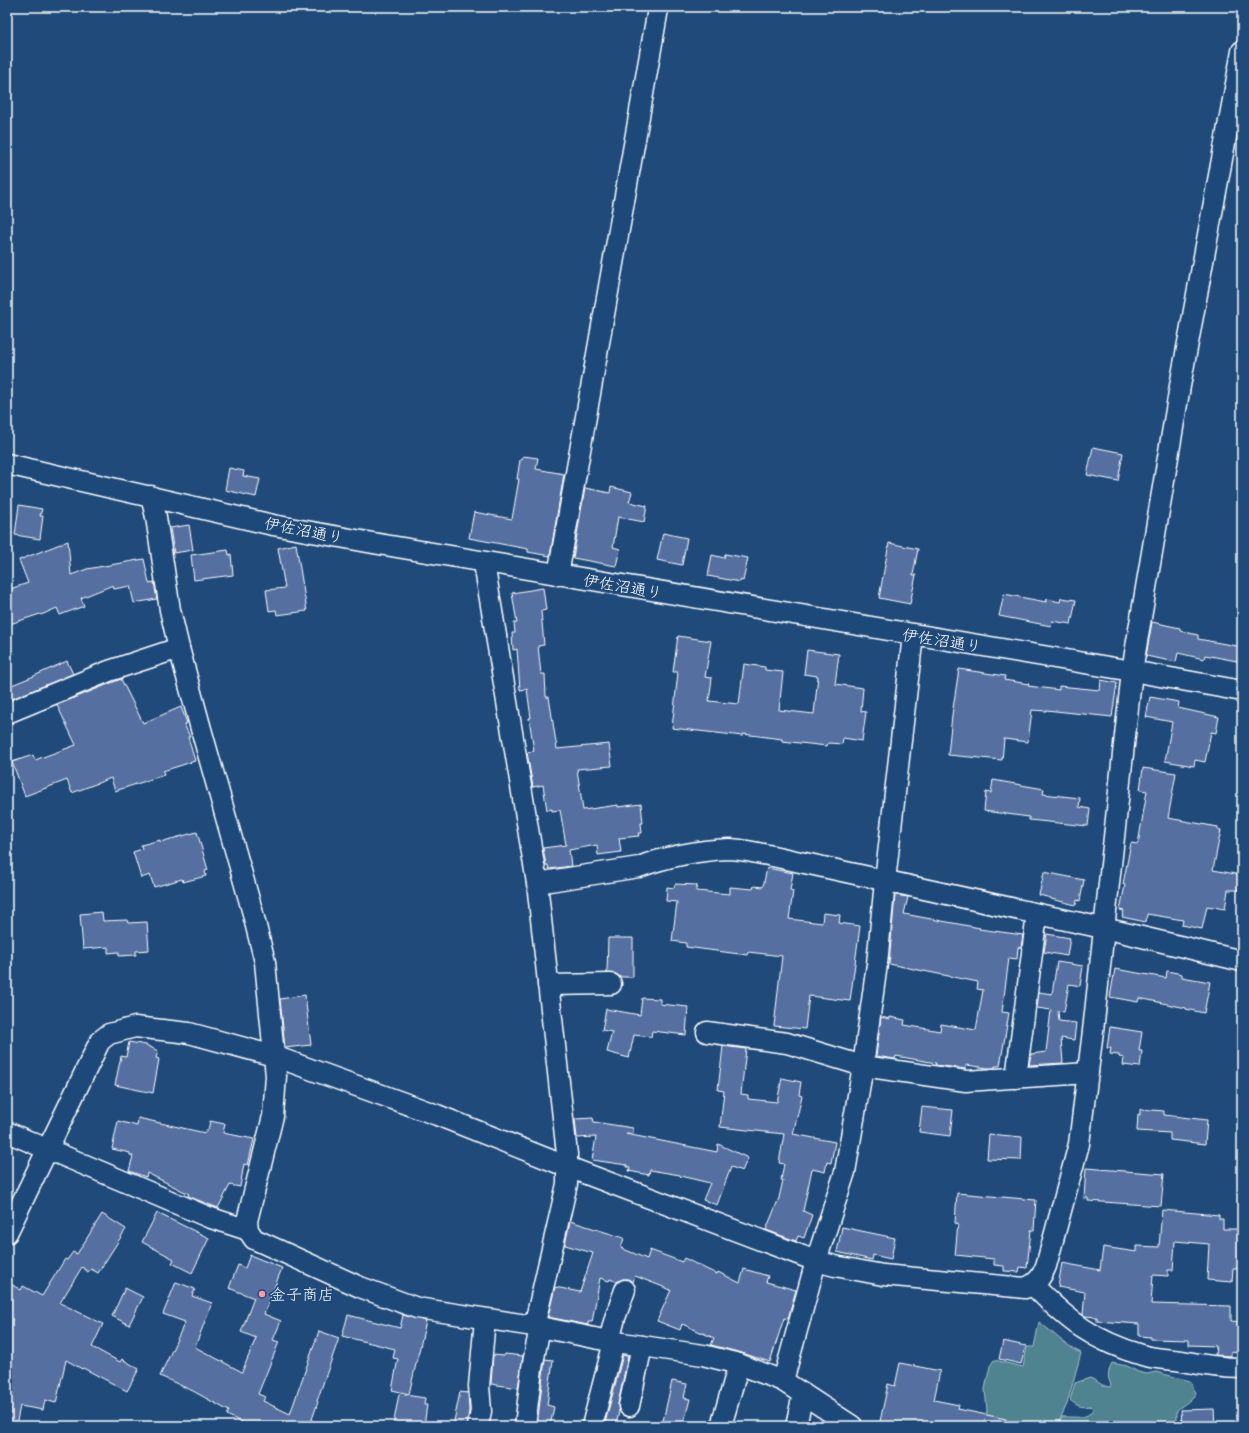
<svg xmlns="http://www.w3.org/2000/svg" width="1249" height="1433" font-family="Caveat,'Klee One',sans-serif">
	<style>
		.green { fill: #50838f; stroke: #a8c1c7 }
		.building { fill: #546fa0; stroke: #fff }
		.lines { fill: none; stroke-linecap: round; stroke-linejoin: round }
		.minor-casing { stroke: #fff; stroke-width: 23 }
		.minor { stroke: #1f4a7a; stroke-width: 20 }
		.poi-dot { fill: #ff9aa2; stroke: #1f4a7a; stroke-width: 1.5 }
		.labels { text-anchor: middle; stroke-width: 3.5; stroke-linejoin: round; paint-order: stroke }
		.street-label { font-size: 16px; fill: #fff; stroke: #1f4a7a }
		.poi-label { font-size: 16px; fill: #fff; stroke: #1f4a7a; text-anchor: start }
	</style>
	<rect width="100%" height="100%" fill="#1f4a7a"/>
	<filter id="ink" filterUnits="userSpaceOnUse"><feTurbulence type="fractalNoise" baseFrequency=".025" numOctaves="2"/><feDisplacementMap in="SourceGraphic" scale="8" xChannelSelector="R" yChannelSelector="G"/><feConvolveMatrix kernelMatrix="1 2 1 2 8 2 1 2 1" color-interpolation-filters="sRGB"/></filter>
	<g filter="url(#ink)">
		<g class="green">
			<path d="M1039,1322C1053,1332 1064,1345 1081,1353L1067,1404L1057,1426H984L987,1410L985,1389L990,1366L994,1360L1023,1367L1027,1347H1034Z"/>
			<path d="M1112,1363L1127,1366L1138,1372L1147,1374L1156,1372L1190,1381L1196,1393C1191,1401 1185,1403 1177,1410V1426H1058L1062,1417C1073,1416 1087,1421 1093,1409L1090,1406C1081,1408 1077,1406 1070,1400L1075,1383L1090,1378C1098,1381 1101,1386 1110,1387L1111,1385C1107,1376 1108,1371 1112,1363Z"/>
		</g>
		<g class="building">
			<polygon points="1093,447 1123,453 1118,481 1087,475"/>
			<polygon points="523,456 538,458 536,469 564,474 550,556 528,552 528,549 469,538 474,512 512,519 519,479 517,479 520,460 522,460"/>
			<polygon points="229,468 244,471 243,476 260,479 256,497 225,490"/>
			<polygon points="611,487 632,492 629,502 647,506 644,522 618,517 613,547 620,549 616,566 573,558 585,488 610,493"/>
			<polygon points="19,505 42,509 40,516 43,516 40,539 15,535"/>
			<polygon points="189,525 193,550 174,553 170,528"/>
			<polygon points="663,533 687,538 682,565 657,560"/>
			<polygon points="68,541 71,575 87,569 144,559 149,583 154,582 157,599 134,603 130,586 114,589 113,585 81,598 84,606 60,615 57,608 41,615 40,614 7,625 7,590 28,583 19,560"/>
			<polygon points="889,543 918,549 913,575 916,575 910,604 879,598"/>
			<polygon points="296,544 307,611 277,615 276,610 269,611 266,590 285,588 278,548"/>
			<polygon points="228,550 229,555 231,554 233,575 194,580 191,555"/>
			<polygon points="725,554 748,558 743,581 741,580 740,582 708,576 712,555 724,558"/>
			<polygon points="543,588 546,610 541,611 544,645 538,646 541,674 545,674 546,697 549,697 557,749 609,744 612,766 577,769 583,810 618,805 618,807 641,804 643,823 641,823 642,833 638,833 639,836 619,838 621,852 598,855 597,845 569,850 571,866 549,869 548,865 546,865 543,848 566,845 560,810 552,811 552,809 547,810 543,785 533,787 527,753 534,751 529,718 531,718 527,689 520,690 517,649 513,650 512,633 515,633 514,623 517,623 512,593"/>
			<polygon points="1004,594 1046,602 1047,599 1060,602 1061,598 1076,600 1071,624 1052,621 1051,626 999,616"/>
			<polygon points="1152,622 1180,628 1180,631 1198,635 1198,639 1242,647 1242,662 1205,655 1204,659 1178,653 1176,662 1146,656"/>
			<polygon points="678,636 711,641 705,677 712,678 709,701 739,704 744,664 765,667 765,670 783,672 779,710 814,714 818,676 804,674 807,650 839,654 835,684 863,688 861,711 866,712 862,741 843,738 842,744 828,743 827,746 782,741 782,739 743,734 743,736 672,728 678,672 673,672"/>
			<polygon points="67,661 73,674 7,701 7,687 34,676"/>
			<polygon points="959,669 1005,676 1004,680 1029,684 1028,686 1059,690 1059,686 1100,690 1101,680 1117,683 1112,717 1046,710 1046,711 1032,710 1028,742 1004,739 1002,760 948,755 952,715"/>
			<polygon points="121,679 143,723 181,707 187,723 184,724 190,737 188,737 195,761 163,771 164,775 115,791 111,778 72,793 67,780 25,796 12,762 33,755 35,760 76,745 57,705"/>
			<polygon points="1150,697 1179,702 1178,708 1219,717 1216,733 1211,732 1205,762 1195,760 1194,766 1165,761 1172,722 1146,717"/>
			<polygon points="1143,768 1176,773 1168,818 1218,827 1218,830 1221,830 1213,870 1241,875 1238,890 1228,890 1225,909 1207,906 1202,929 1182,925 1183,920 1147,914 1146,922 1122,917 1124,911 1120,910 1125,885 1123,884 1131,843 1138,844 1147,791 1140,790"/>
			<polygon points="993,780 1044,789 1043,794 1080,798 1079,807 1090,809 1088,826 1029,820 1029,817 984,811 986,792 991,793"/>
			<polygon points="197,832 208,870 205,871 206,876 183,882 182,879 154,887 150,875 141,878 133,852 142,849 141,845 160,840 160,842"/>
			<polygon points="767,868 793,873 790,890 793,891 789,919 822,923 823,913 840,915 839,923 860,926 850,1001 809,996 805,1029 774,1026 782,956 748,952 747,955 686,947 686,943 672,941 677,902 666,901 667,887 674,888 675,884 697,885 696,891 730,894 730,887 753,889 754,886 763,887"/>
			<polygon points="1044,872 1084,880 1080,901 1077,900 1076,905 1051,899 1051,898 1039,895"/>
			<polygon points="895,895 908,897 904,914 980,928 979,929 1023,935 1021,948 1018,947 1017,959 1009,958 1002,1012 1009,1013 1000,1066 995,1066 995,1068 988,1068 966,1065 966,1069 935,1065 936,1063 896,1056 895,1059 876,1056 881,1017 890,1019 890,1017 905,1020 904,1025 940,1031 941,1024 976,1030 983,990 977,989 978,982 889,964"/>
			<polygon points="102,912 103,921 127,920 128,923 147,922 149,950 136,951 136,955 119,956 119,952 108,953 108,947 83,949 80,914"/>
			<polygon points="1047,934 1070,938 1067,956 1044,952"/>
			<polygon points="608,938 633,938 633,977 620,977 616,974 607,973"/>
			<polygon points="1057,962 1083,966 1080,986 1069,984 1064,1012 1058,1011 1059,1021 1076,1023 1074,1040 1061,1038 1063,1063 1029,1065 1031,1054 1046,1052 1051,1010 1037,1008 1039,992 1052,994"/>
			<polygon points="1115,969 1166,978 1167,971 1182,974 1182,977 1210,982 1204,1013 1186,1009 1186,1008 1139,998 1138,1002 1110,997"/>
			<polygon points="305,995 311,1045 285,1048 280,999"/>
			<polygon points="642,998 660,999 660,1004 688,1007 686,1035 652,1031 651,1037 634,1035 629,1058 607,1052 612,1032 602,1030 606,1009 640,1015"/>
			<polygon points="1110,1027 1142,1032 1139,1051 1142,1051 1140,1067 1123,1065 1124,1058 1119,1057 1119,1055 1110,1054 1111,1048 1107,1048"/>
			<polygon points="129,1042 146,1045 158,1051 156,1058 159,1059 153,1093 115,1085 121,1056 126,1057"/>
			<polygon points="723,1046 746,1049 741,1094 748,1095 748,1099 777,1102 782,1078 801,1082 799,1095 802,1096 793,1134 835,1142 831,1163 827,1162 825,1172 812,1169 803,1211 812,1215 804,1238 798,1236 796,1241 766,1230 779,1198 783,1180 781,1180 784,1164 779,1163 784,1134 720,1127 724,1091 718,1090"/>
			<polygon points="922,1107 953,1110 950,1136 919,1132"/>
			<polygon points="1140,1109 1164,1111 1164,1115 1207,1120 1205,1144 1170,1140 1170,1133 1137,1131 1138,1114 1140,1115"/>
			<polygon points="138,1118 205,1133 206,1130 208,1130 210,1121 225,1124 223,1133 254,1139 248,1165 244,1164 240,1187 230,1185 218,1208 188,1196 189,1194 147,1173 146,1177 129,1171 133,1156 130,1155 130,1153 112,1149 118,1121 137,1126"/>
			<polygon points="593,1118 594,1122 633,1128 633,1134 626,1134 717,1152 718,1144 748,1158 742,1171 731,1167 717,1205 703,1200 710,1183 680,1176 680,1175 650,1170 649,1175 629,1171 630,1167 627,1167 627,1165 592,1160 596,1137 577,1138 575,1119"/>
			<polygon points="989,1134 1022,1137 1021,1160 987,1159"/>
			<polygon points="1086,1168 1164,1174 1161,1206 1088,1201 1088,1198 1084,1198"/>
			<polygon points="957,1193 1036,1200 1034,1230 1031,1230 1027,1268 1020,1267 1019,1272 1004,1271 1004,1266 994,1265 994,1259 955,1255 958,1224 955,1223"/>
			<polygon points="1162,1210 1219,1215 1219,1219 1223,1219 1223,1229 1241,1229 1242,1268 1233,1268 1232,1282 1207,1280 1209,1244 1175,1241 1173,1270 1168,1270 1168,1276 1153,1275 1151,1304 1231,1306 1231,1321 1242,1322 1242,1353 1231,1351 1231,1356 1215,1355 1216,1346 1189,1345 1189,1340 1150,1339 1150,1337 1139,1336 1139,1324 1097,1321 1097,1317 1085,1316 1083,1314 1085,1292 1058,1287 1062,1263 1100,1270 1103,1247 1137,1252 1137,1246 1159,1247"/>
			<polygon points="157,1213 209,1238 192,1273 172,1263 174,1259 142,1242"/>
			<polygon points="102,1214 126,1229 98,1273 91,1269 88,1272 82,1267 60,1303 103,1324 92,1347 120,1362 122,1359 139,1369 127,1391 83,1368 82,1369 66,1360 56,1403 45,1400 43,1410 20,1406 16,1426 7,1426 7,1282 21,1290 23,1286 42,1296 65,1259 67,1260 73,1252 77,1254"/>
			<polygon points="570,1221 624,1238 621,1248 647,1259 650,1250 682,1262 684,1258 708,1270 717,1274 718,1272 740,1283 744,1269 768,1276 766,1282 796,1290 788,1319 784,1318 770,1362 742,1353 711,1345 714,1338 682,1324 680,1330 657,1321 671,1290 635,1276 633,1282 628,1279 623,1279 617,1282 610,1279 609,1281 600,1278 592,1322 588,1322 588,1325 548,1317 555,1287 580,1292 593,1253 565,1245"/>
			<polygon points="842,1227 895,1238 891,1259 873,1255 872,1260 837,1252"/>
			<polygon points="250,1255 282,1268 264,1314 281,1321 273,1340 279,1342 258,1394 265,1397 263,1401 290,1414 319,1331 339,1338 317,1401 318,1402 310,1425 312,1426 249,1426 227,1415 229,1411 193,1391 160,1376 185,1322 163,1314 176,1282 195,1289 192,1296 212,1303 195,1347 242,1372 256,1338 241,1332 254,1298 229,1288 238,1265 245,1268"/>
			<polygon points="125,1288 143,1297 129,1325 112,1316"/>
			<polygon points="348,1315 400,1328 403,1315 426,1321 409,1394 392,1390 398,1359 393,1358 395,1349 342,1336"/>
			<polygon points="1003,1341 1026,1346 1021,1364 999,1359"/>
			<polygon points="505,1354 523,1356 518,1388 491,1384 493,1355 504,1356"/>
			<polygon points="623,1355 628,1356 618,1404 619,1412 616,1425 605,1423"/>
			<polygon points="545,1359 553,1360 547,1405 554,1407 550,1426 537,1426"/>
			<polygon points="900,1363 940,1371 934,1400 959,1405 958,1409 1006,1419 1005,1426 879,1426 888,1384 895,1386"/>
			<polygon points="672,1381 687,1384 684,1398 690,1399 683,1426 663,1421"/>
			<polygon points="460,1392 468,1393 469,1410 467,1426 453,1426"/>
			<polygon points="399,1394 425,1398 424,1405 427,1405 424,1426 393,1426"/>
			<polygon points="1214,1409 1215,1426 1182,1426 1181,1410"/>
		</g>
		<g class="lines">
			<g class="minor-casing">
				<g id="minor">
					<polyline points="7,464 273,525 373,543 1132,671 1242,691"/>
					<polyline points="151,496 156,517 170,610 179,648 201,729 252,910 265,962 276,1076 273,1116 247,1221 248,1230 254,1239 360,1287 417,1308 540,1327 609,1341 703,1355 739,1364 783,1381 852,1426"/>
					<polyline points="484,563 537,883 567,1154 567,1184 534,1327"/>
					<polyline points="558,575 658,9"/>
					<polyline points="7,713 109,671 179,648"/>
					<path d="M537,883L639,867C664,857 701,850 729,849C741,849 756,853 768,855L1121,932L1242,961"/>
					<polyline points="548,985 611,984"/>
					<polyline points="707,1032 787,1043 863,1066 966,1081 1088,1073"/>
					<polyline points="1016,1078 1037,914"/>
					<polyline points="7,1132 208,1217 248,1230"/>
					<path d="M7,1233L100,1041L109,1034L135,1027L189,1033L274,1056L437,1115L568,1167L816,1261L835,1266L883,1275L1025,1288C1037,1284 1041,1278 1046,1266L1079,1144L1093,1031L1132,671L1180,386L1242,51"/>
					<path d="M1033,1285C1068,1321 1094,1341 1142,1355C1155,1359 1169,1359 1182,1361C1202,1365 1221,1368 1242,1368"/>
					<polyline points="609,1341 615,1318 625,1290"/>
					<polyline points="783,1381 816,1261 845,1172 863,1066 877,964 885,881 913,635"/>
					<polyline points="629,1406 642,1346"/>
					<polyline points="478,1426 481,1411 479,1386 485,1319"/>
					<polyline points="525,1426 532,1368 540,1327"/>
					<polyline points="592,1426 614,1342"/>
					<polyline points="721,1426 739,1364"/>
					<polyline points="796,1426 803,1394"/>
				</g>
			</g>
			<use href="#minor" class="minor"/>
		</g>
	</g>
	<circle class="poi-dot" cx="262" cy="1294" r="4"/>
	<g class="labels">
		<g class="street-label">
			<text transform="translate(304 530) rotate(11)" y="6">伊佐沼通り</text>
			<text transform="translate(623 586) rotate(10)" y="6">伊佐沼通り</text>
			<text transform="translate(942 640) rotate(9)" y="6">伊佐沼通り</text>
		</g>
		<g class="poi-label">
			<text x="270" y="1300">金子商店</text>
		</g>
	</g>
	<rect width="1249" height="1433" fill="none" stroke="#1f4a7a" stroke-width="24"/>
	<rect x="12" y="12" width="1225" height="1409" fill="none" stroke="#fff" stroke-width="1.5" filter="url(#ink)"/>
</svg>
